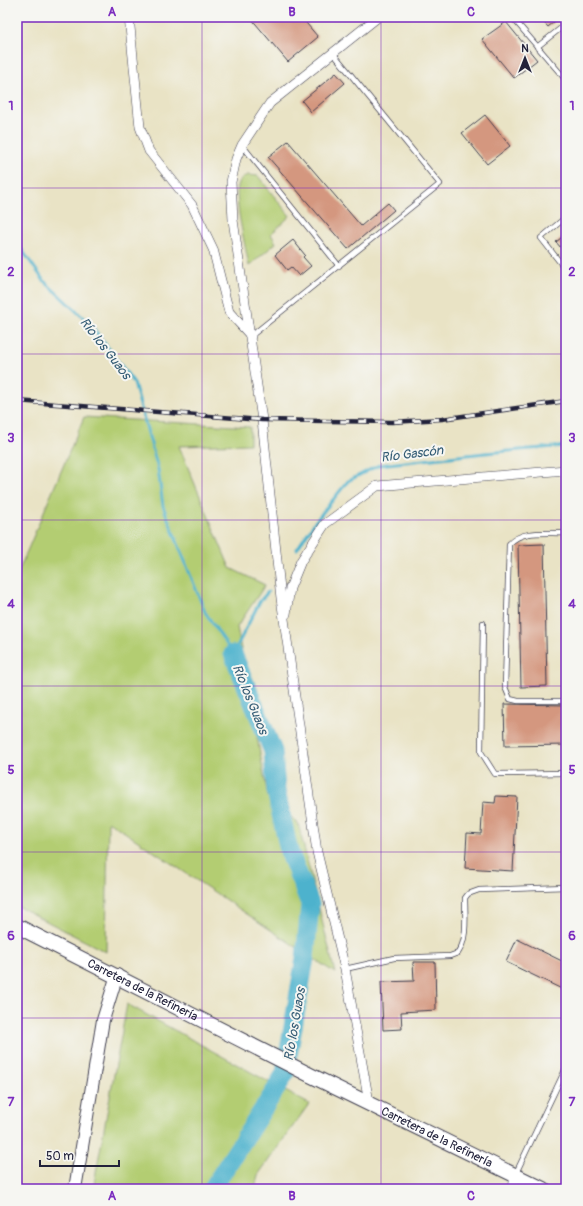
<svg xmlns="http://www.w3.org/2000/svg" width="583" height="1206" font-family="Pangolin,sans-serif">
	<style>
		.green { fill: #b3cd72; stroke: #6a7856 }
		.lines { fill: none; stroke-linecap: round; stroke-linejoin: round }
		.stream { stroke: #4eb2cd; stroke-width: 3 }
		.river { stroke: #4eb2cd; stroke-width: 19 }
		.building { fill: #d4977f }
		.lane-casing { stroke: #403f50; stroke-width: 6 }
		.street-casing { stroke: #403f50; stroke-width: 10 }
		.secondary-casing { stroke: #403f50; stroke-width: 14 }
		.primary-casing { stroke: #403f50; stroke-width: 16 }
		.lane { stroke: #fff; stroke-width: 4.5 }
		.street { stroke: #fff; stroke-width: 9 }
		.secondary { stroke: #fff; stroke-width: 12 }
		.primary { stroke: #fff; stroke-width: 14 }
		.rail-casing { stroke: #22223b; stroke-width: 4.5 }
		.rail { stroke: #f6f6f2; stroke-width: 3; stroke-dasharray: 9; stroke-linecap: butt }
		.grid { fill: none; stroke: #7b2cbf; stroke-width: 1; stroke-opacity: 0.55 }
		.labels { text-anchor: middle; stroke-width: 4; stroke-linejoin: round; paint-order: stroke }
		.street-label { font-size: 12px; fill: #22223b; stroke: #f6f6f2 }
		.water-label { font-size: 13px; font-style: italic; fill: #345c75; stroke: #f6f6f2 }
		.neatline { fill: none; stroke: #7b2cbf; stroke-width: 1.5 }
		.grid-label { font-size: 13px; text-anchor: middle; font-weight: bold; fill: #7b2cbf }
	</style>
	<rect width="100%" height="100%" fill="#f6f6f2"/>
	<filter id="ink" filterUnits="userSpaceOnUse"><feTurbulence type="fractalNoise" baseFrequency=".025" numOctaves="2"/><feDisplacementMap in="SourceGraphic" scale="8" xChannelSelector="R" yChannelSelector="G"/><feConvolveMatrix kernelMatrix="1 2 1 2 8 2 1 2 1" color-interpolation-filters="sRGB"/></filter>
	<filter id="wash" filterUnits="userSpaceOnUse"><feTurbulence type="fractalNoise" baseFrequency=".012" numOctaves="4" result="noise"/><feDisplacementMap in="SourceGraphic" scale="16" xChannelSelector="R" yChannelSelector="G"/><feGaussianBlur stdDeviation="0.9" result="paint"/><feColorMatrix in="noise" values="0 0 0 0 0 0 0 0 0 0 0 0 0 0 0 0 0 1.4 0 .05"/><feComposite in="paint" operator="in"/></filter>
	<g filter="url(#wash)">
		<rect width="100%" height="100%" fill="#e9e3c5"/>
		<g class="green">
			<path d="M248,175L258,176L290,216L271,234L276,243L249,266C246,248 234,202 238,186C239,180 243,177 248,175Z"/>
			<polygon points="84,417 250,427 250,444 179,446 230,568 265,585 237,627 268,797 298,823 335,973 108,821 106,952 17,906 17,575"/>
			<polygon points="127,1004 309,1104 258,1175 255,1189 93,1189"/>
		</g>
		<g class="lines">
			<g class="stream">
				<polyline points="17,243 44,281 90,324 134,383 158,469 163,506 205,612 233,654 260,601 268,592"/>
				<polyline points="297,549 315,522 348,481 379,465 485,453 566,446"/>
			</g>
			<polyline class="river" points="212,1189 276,1089 285,1073 305,958 310,904 289,851 276,791 273,751 233,654"/>
		</g>
		<g id="blocks">
			<g class="building">
				<polygon points="250,17 301,17 318,37 288,62"/>
				<polygon points="539,17 560,17 548,27"/>
				<polygon points="506,22 537,60 514,78 482,39"/>
				<polygon points="336,73 345,83 311,112 302,101"/>
				<polygon points="485,115 510,146 487,164 462,133"/>
				<polygon points="288,141 361,226 388,203 394,210 348,249 268,157"/>
				<polygon points="566,234 566,254 556,242"/>
				<polygon points="293,240 305,255 303,257 311,266 299,276 291,267 287,270 275,255"/>
				<polygon points="544,544 547,686 521,687 518,545"/>
				<polygon points="504,704 566,705 566,745 505,746"/>
				<polygon points="496,796 517,797 513,871 465,868 467,833 481,834 483,802 495,803"/>
				<polygon points="517,939 566,963 566,991 506,962"/>
				<polygon points="413,962 435,962 436,1010 401,1012 402,1029 383,1030 381,982 414,981"/>
			</g>
		</g>
	</g>
	<g filter="url(#ink)">
		<use href="#blocks" fill-opacity="0" stroke="#403f50" stroke-width="1"/>
		<g class="lines">
			<g class="lane-casing">
				<g id="lane">
					<polyline points="512,17 566,80"/>
					<polyline points="537,47 566,24"/>
					<polyline points="242,145 339,266"/>
					<polyline points="566,217 541,238 566,270"/>
					<polyline points="251,336 440,184 333,53"/>
					<path d="M566,533C547,534 523,529 509,544L505,687L510,699L518,701H566"/>
					<polyline points="483,623 481,752 495,774 566,773"/>
					<path d="M345,969L394,958L450,956L458,953C468,938 465,916 465,898L468,894L479,890L566,887"/>
					<polyline points="516,1173 566,1068"/>
				</g>
			</g>
			<g class="street-casing">
				<g id="street">
					<polyline points="129,17 140,127 149,151 192,205 213,249 229,312 251,336"/>
					<polyline points="286,614 290,588 301,561 325,524 377,486 566,470"/>
					<polyline points="369,1102 345,969 317,852 281,598 262,420 233,220 231,182 236,159 242,145 270,103 378,17"/>
					<polyline points="513,1189 515,1175"/>
				</g>
			</g>
			<g class="secondary-casing">
				<polyline id="secondary" points="75,1189 103,1020 117,975"/>
			</g>
			<g class="primary-casing">
				<g id="primary">
					<path id="s1" d="M17,926L310,1075L543,1189"/>
				</g>
			</g>
			<use href="#lane" class="lane"/>
			<use href="#street" class="street"/>
			<use href="#secondary" class="secondary"/>
			<use href="#primary" class="primary"/>
			<g class="rail-casing">
				<polyline id="rail" points="17,401 262,420 392,422 442,419 566,401"/>
			</g>
			<use href="#rail" class="rail"/>
		</g>
	</g>
	<path class="grid" d="M202,17V1189M381,17V1189M17,188H566M17,354H566M17,520H566M17,686H566M17,852H566M17,1018H566"/>
	<g class="labels">
		<g class="street-label">
			<text dy="4" stroke="none"><textPath href="#s1" startOffset="141">Carretera de la Refinería</textPath></text>
			<text dy="4" stroke="none"><textPath href="#s1" startOffset="470">Carretera de la Refinería</textPath></text>
		</g>
		<g class="water-label">
			<text transform="translate(106 348) rotate(52)" y="5">Río los Guaos</text>
			<text transform="translate(412 453) rotate(-7)" y="5">Río Gascón</text>
			<text transform="translate(251 699) rotate(68)" y="5">Río los Guaos</text>
			<text transform="translate(294 1024) rotate(-80)" y="5">Río los Guaos</text>
		</g>
	</g>
	<rect width="583" height="1206" fill="none" stroke="#f6f6f2" stroke-width="44"/>
	<g transform="translate(525 58)" stroke="#f6f6f2" stroke-width="3" paint-order="stroke">
	<path d="M0-3L7 15L0 10L-7 15Z" fill="#22223b"/>
	<text y="-6" font-size="11" font-weight="bold" text-anchor="middle" fill="#22223b">N</text>
	</g>
	<path d="M40 1160v6h79v-6" fill="none" stroke="#22223b" stroke-width="2"/>
	<text x="46" y="1160" font-size="12" fill="#22223b" stroke="#f6f6f2" stroke-width="3" paint-order="stroke">50 m</text>
	<rect x="22" y="22" width="539" height="1162" class="neatline"/>
	<g class="grid-label">
		<text x="112" y="16">A</text>
		<text x="292" y="16">B</text>
		<text x="471" y="16">C</text>
		<text x="11" y="110">1</text>
		<text x="572" y="110">1</text>
		<text x="11" y="276">2</text>
		<text x="572" y="276">2</text>
		<text x="11" y="442">3</text>
		<text x="572" y="442">3</text>
		<text x="11" y="608">4</text>
		<text x="572" y="608">4</text>
		<text x="11" y="774">5</text>
		<text x="572" y="774">5</text>
		<text x="11" y="940">6</text>
		<text x="572" y="940">6</text>
		<text x="11" y="1106">7</text>
		<text x="572" y="1106">7</text>
		<text x="112" y="1200">A</text>
		<text x="292" y="1200">B</text>
		<text x="471" y="1200">C</text>
	</g>
</svg>
